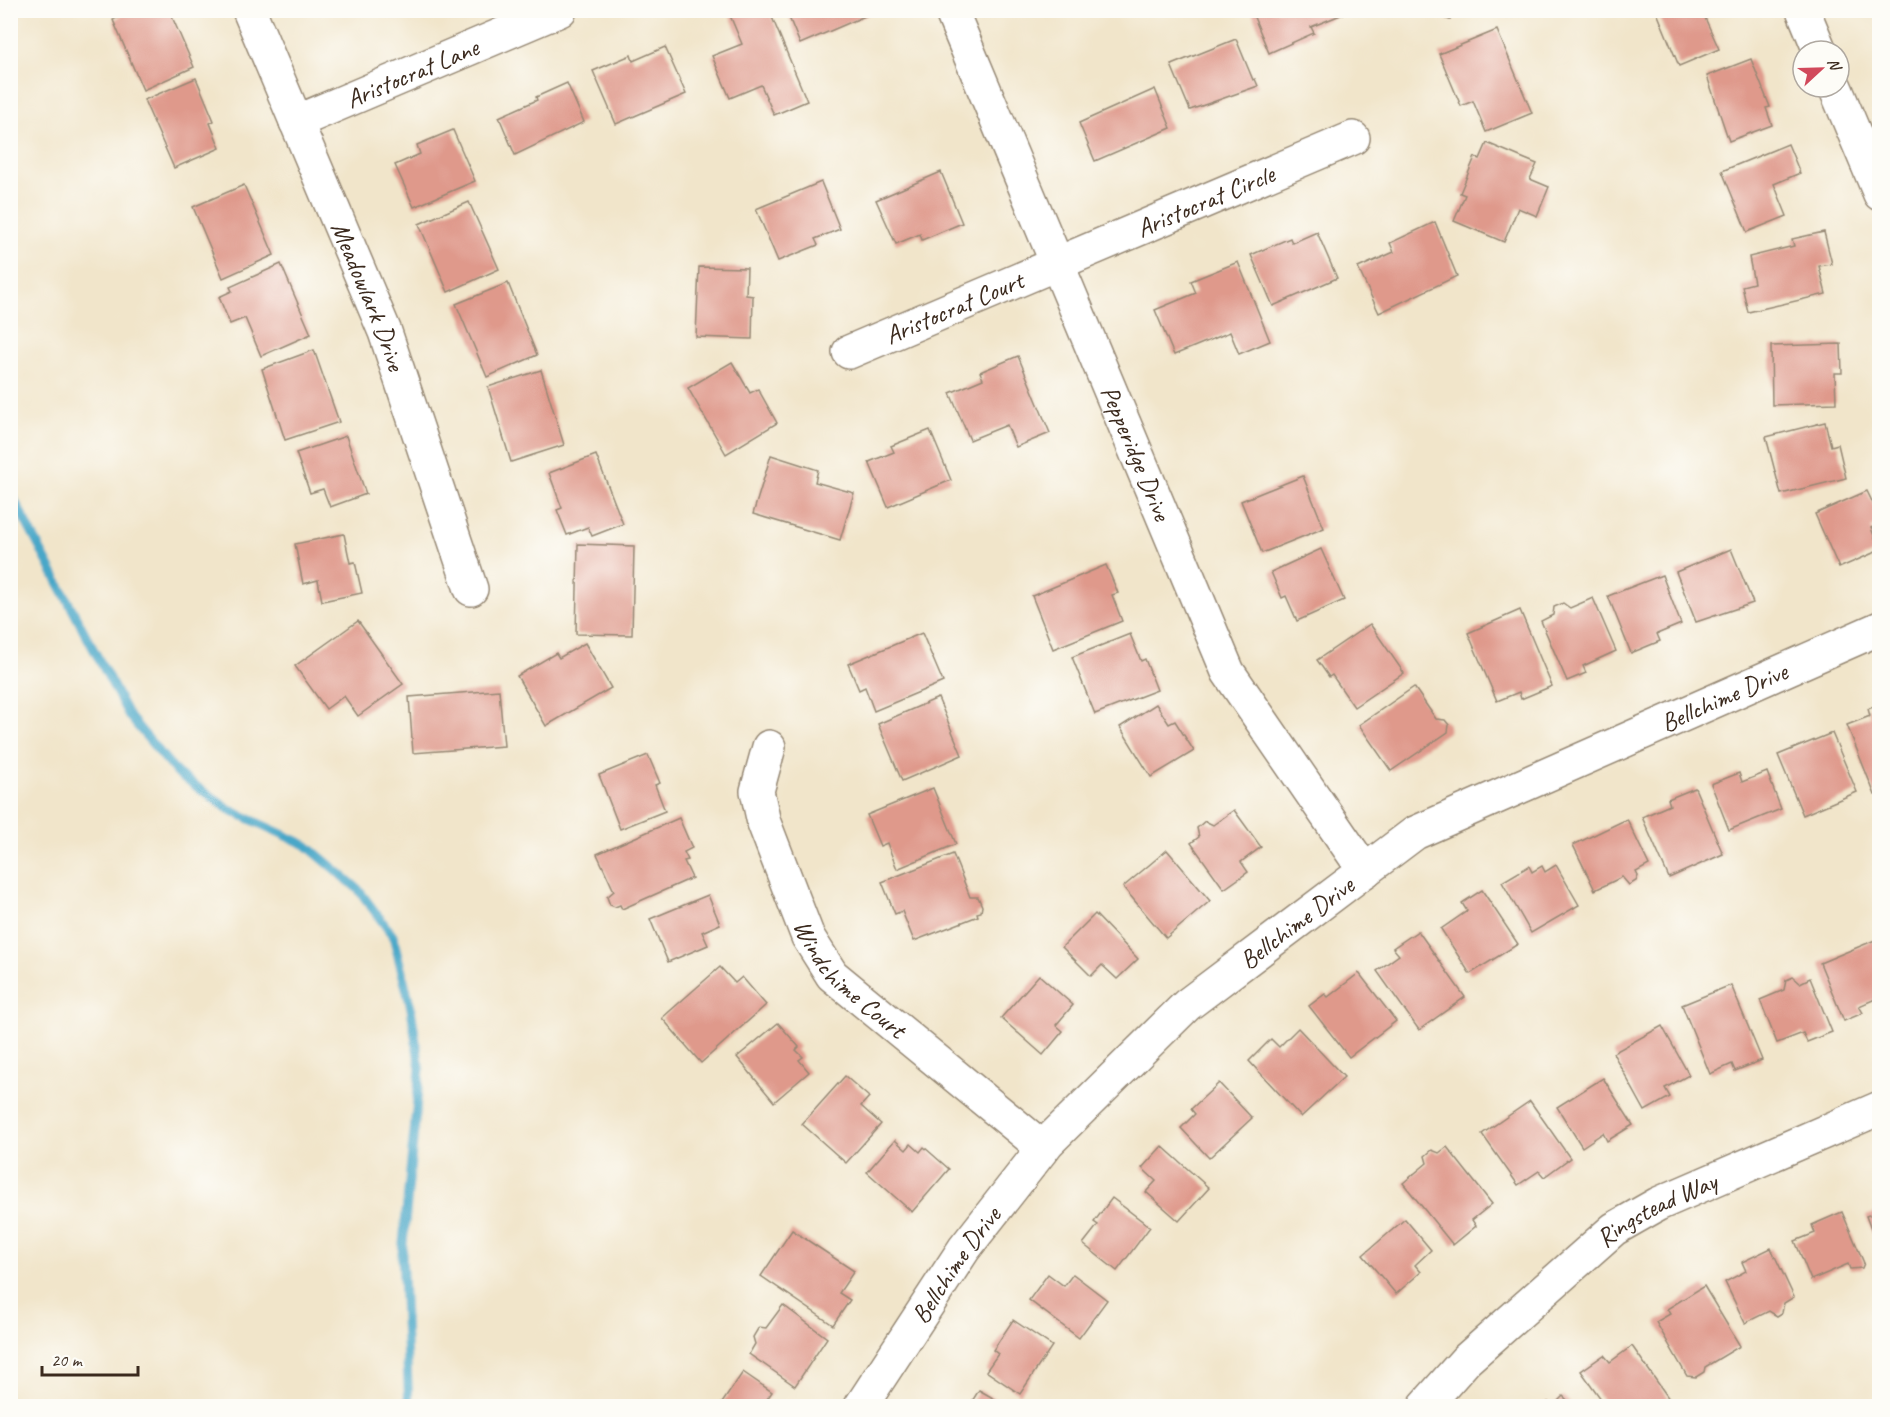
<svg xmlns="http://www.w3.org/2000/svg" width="1890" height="1417" font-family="Caveat,sans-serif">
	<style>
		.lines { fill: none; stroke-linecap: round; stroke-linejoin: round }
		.stream { stroke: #4aa7c8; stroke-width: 9 }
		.building { fill: #df998b }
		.minor-casing { stroke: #968874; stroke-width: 36 }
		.minor { stroke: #fff; stroke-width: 33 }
		.labels { text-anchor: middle; stroke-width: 5; stroke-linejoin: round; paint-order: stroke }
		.street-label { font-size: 26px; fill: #3b2a1e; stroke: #fdfcf7 }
	</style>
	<rect width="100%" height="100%" fill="#fdfcf7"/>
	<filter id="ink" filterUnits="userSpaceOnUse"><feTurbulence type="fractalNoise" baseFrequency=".0167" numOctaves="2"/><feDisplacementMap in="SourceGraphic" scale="12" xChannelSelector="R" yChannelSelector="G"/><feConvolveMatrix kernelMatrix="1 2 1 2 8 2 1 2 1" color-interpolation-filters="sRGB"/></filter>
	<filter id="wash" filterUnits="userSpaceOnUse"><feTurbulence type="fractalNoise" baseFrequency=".008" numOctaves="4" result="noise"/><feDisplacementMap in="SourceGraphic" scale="24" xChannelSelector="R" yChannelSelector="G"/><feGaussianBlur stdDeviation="1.35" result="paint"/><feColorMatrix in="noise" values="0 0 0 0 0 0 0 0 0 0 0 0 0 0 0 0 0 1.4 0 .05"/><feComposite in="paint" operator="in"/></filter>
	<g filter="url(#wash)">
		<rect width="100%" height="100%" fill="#f1e5ca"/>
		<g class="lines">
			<polyline class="stream" points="10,492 129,716 177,773 230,810 306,845 358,889 393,936 411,1008 420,1069 402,1254 409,1406"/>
		</g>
		<g id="blocks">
			<g class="building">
				<polygon points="133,10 169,10 194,67 143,90 113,20"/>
				<polygon points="734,10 769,10 807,101 774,115 761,85 730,98 712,56 742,44 729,13"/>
				<polygon points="786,10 871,10 872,13 800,44"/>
				<polygon points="1251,10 1342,10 1343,14 1311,27 1314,33 1269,53"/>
				<polygon points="1420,10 1453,10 1450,20"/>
				<polygon points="1656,10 1724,10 1705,18 1719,49 1679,66"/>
				<polygon points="1497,30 1532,113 1486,132 1473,101 1461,106 1439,54"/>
				<polygon points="1236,39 1253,80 1255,79 1258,86 1190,110 1171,65"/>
				<polygon points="665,47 686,94 616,124 593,71 631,55 633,61"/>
				<polygon points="1751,59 1770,107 1766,108 1772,125 1729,141 1707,76"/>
				<polygon points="196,78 214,121 210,123 220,148 174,168 144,100"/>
				<polygon points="567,83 584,122 515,155 499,117 537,100 536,97"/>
				<polygon points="1155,89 1171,128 1095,161 1079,123"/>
				<polygon points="453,130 475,181 414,207 395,165 420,154 417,145"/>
				<polygon points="1487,143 1537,164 1530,179 1549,187 1537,216 1518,208 1504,242 1454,221 1465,195 1460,193 1475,157 1480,159"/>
				<polygon points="1788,144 1800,173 1774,184 1787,216 1747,232 1722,171"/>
				<polygon points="941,172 962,223 922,240 920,234 896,244 876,200"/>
				<polygon points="821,182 840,229 815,239 818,245 778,261 756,209"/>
				<polygon points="244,185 274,255 223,278 193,207"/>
				<polygon points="469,202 499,269 448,292 419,224"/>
				<polygon points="1435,222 1457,276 1379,313 1358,268 1394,252 1390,243"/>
				<polygon points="1317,232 1337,278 1273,306 1251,255 1290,238 1292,243"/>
				<polygon points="1824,232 1832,264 1819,266 1826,294 1748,312 1742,286 1754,283 1749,257 1794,246 1792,239"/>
				<polygon points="1238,262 1270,341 1239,354 1230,332 1174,355 1155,310 1196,293 1191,281"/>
				<polygon points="281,264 311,334 261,356 245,318 230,324 219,297 232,291 230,287"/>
				<polygon points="699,267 747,268 746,295 753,296 752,339 696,337"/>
				<polygon points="508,283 537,355 487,377 456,304"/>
				<polygon points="1841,344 1842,373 1835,373 1836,403 1772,405 1771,346"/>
				<polygon points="314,350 339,422 285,440 262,369"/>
				<polygon points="1018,356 1050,433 1016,447 1007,425 970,440 950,393 983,379 980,372"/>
				<polygon points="732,362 750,393 758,389 777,423 726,454 688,388"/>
				<polygon points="541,370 564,445 511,462 488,387"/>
				<polygon points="1825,422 1831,446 1838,444 1846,478 1781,494 1766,437"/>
				<polygon points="930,430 951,480 888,507 869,462 894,452 891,446"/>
				<polygon points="346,436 366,494 330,507 323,489 310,493 296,453"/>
				<polygon points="596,455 623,524 592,536 588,527 567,535 557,510 562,508 549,473"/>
				<polygon points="771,455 818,470 815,482 854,493 840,540 753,514"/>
				<polygon points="1303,476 1324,528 1262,553 1241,501"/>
				<polygon points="1867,491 1880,518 1880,524 1871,528 1880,550 1839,568 1815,514"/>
				<polygon points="344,534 350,563 355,562 362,593 322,601 318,580 303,584 295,544"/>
				<polygon points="578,544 634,546 632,635 576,634"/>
				<polygon points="1321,549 1344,600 1297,621 1286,596 1282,598 1271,572"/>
				<polygon points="1731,549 1753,603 1696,622 1676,572"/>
				<polygon points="1106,565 1118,593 1112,595 1122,621 1053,649 1032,596"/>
				<polygon points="1662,575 1681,624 1657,634 1660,641 1631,653 1608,596"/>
				<polygon points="1593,598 1616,651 1583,666 1586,673 1567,681 1541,621 1553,615 1554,607 1563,603 1570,608"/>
				<polygon points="1520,610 1552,686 1521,699 1519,692 1497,701 1468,633"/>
				<polygon points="358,621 403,684 358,716 344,696 326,709 295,666"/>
				<polygon points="1370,624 1404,673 1354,707 1332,675 1329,677 1317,660"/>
				<polygon points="922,633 943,682 874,711 865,687 859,690 848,664"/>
				<polygon points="1130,634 1141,661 1145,659 1157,690 1095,714 1072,657"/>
				<polygon points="585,643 611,688 546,726 517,676 556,653 559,658"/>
				<polygon points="1414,687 1436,719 1445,720 1449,725 1448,732 1391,771 1359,725"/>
				<polygon points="499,690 504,746 413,753 409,697"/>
				<polygon points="938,698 962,755 902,781 878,724"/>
				<polygon points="1156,704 1169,724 1175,721 1194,751 1151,777 1120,727"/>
				<polygon points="1880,704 1880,793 1875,795 1847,725 1870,716 1868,709"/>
				<polygon points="1832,733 1857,792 1803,815 1778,755"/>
				<polygon points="648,755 660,783 655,785 665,811 620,829 599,775"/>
				<polygon points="1767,772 1781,809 1729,830 1711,784 1739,773 1742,782"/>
				<polygon points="933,788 956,844 897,869 887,843 880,846 867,815"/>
				<polygon points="1695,788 1723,854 1669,878 1642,817 1670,805 1668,799"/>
				<polygon points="1234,810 1261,847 1241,862 1248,872 1224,889 1191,843 1199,837 1197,828 1205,821 1213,825"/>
				<polygon points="679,818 692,848 684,852 688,860 684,861 692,878 622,909 620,905 615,907 610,905 607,897 614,891 597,854"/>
				<polygon points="1627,819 1649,865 1636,872 1638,876 1636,881 1629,885 1622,877 1595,890 1573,845"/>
				<polygon points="1167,850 1210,901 1166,938 1123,887"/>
				<polygon points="953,854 970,897 978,897 982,906 981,912 977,913 978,916 914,941 902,911 895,914 882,882"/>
				<polygon points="1556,865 1579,905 1531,933 1502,882 1529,866 1532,872 1542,866 1545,872"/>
				<polygon points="1482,890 1518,944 1470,974 1441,929 1467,911 1462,903"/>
				<polygon points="708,895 720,924 702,932 708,945 668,962 650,919"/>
				<polygon points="1095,914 1138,959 1117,979 1102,965 1091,976 1062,947"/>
				<polygon points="1418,931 1465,997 1419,1030 1377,971 1399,955 1393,948"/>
				<polygon points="1875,940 1880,952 1880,997 1859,1006 1863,1013 1844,1021 1820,963"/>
				<polygon points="720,967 735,983 742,977 766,1005 701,1063 662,1018"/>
				<polygon points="1359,973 1396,1021 1349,1057 1309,1006 1325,994 1328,997"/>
				<polygon points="1039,975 1073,1005 1056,1025 1063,1031 1043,1055 1001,1018"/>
				<polygon points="1793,977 1800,983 1810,978 1832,1032 1807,1042 1803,1033 1777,1043 1760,1000 1784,990 1786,980"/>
				<polygon points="1731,985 1762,1060 1735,1071 1732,1064 1710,1074 1682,1005"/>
				<polygon points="778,1023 799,1047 796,1050 803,1057 799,1060 809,1072 774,1102 737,1057"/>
				<polygon points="1662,1026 1689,1075 1665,1088 1670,1097 1645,1111 1613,1053"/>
				<polygon points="1298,1028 1344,1077 1301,1117 1249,1061 1271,1039 1279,1047"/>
				<polygon points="845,1076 869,1097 861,1106 881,1124 846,1163 802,1124"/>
				<polygon points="1603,1078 1633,1125 1607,1141 1603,1133 1582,1147 1557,1107"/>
				<polygon points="1219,1083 1252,1118 1209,1158 1181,1128 1195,1114 1191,1109"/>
				<polygon points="1530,1101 1570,1158 1544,1177 1539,1171 1518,1185 1482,1134"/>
				<polygon points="895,1140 906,1150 911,1144 920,1152 924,1147 949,1169 912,1212 867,1172"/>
				<polygon points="1162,1146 1209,1188 1179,1221 1146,1192 1156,1181 1142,1168"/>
				<polygon points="1447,1147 1492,1204 1472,1220 1476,1226 1453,1245 1403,1183 1427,1163 1425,1156 1432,1150 1439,1153"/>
				<polygon points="1112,1198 1150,1227 1117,1271 1083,1244 1098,1225 1094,1222"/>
				<polygon points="1880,1211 1880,1251 1879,1251 1866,1216"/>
				<polygon points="1842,1212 1864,1263 1862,1268 1850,1269 1848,1264 1811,1280 1795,1241 1815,1233 1812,1225"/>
				<polygon points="1405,1219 1431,1250 1415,1265 1421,1272 1396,1294 1363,1255"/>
				<polygon points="792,1230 854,1271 839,1293 850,1300 833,1325 761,1276"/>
				<polygon points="1771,1248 1794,1297 1784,1303 1782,1313 1777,1316 1769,1311 1745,1323 1725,1282 1746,1271 1742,1262"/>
				<polygon points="1048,1274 1064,1286 1073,1274 1107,1300 1079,1338 1029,1300"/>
				<polygon points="1704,1286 1740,1346 1705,1367 1704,1372 1696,1377 1687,1376 1656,1322 1670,1314 1667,1309"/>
				<polygon points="783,1305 827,1338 795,1386 749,1354 755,1344 753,1337 759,1327 766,1328"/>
				<polygon points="1013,1320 1052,1346 1020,1394 986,1371 998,1354 993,1350"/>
				<polygon points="1632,1346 1674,1406 1606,1406 1581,1371 1604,1355 1610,1362"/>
				<polygon points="743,1372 772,1392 763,1405 765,1406 720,1406"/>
				<polygon points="979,1390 1007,1406 969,1406"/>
				<polygon points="1563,1396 1573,1406 1543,1406 1548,1402 1553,1406"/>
			</g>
		</g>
	</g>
	<g filter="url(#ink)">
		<use href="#blocks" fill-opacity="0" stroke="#968874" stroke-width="1.5"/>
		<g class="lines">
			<g class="minor-casing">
				<g id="minor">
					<path id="s1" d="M249,10L385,332L471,589"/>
					<path id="s2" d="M951,10L1228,672L1365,871"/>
					<polyline points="1803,10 1820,51"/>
					<polyline points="1835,87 1880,194"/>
					<path id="s3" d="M296,122L560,10"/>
					<path id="s4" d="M849,352L1353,138"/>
					<path id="s5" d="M769,747L757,791L764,823L808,937L832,975L1043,1148"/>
					<path id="s6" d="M861,1406L964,1249L1048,1142L1187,1005L1415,833L1880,628"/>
					<path id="s7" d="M1425,1406L1466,1360L1614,1229L1658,1204L1880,1108"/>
				</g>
			</g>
			<use href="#minor" class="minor"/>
		</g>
	</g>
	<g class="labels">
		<g class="street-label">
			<text dy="9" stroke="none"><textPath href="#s3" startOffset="126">Aristocrat Lane</textPath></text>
			<text dy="9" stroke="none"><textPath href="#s4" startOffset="387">Aristocrat Circle</textPath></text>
			<text dy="9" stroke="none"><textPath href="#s1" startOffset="310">Meadowlark Drive</textPath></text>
			<text dy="9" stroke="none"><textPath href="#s4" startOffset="114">Aristocrat Court</textPath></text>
			<text dy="9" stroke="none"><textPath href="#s2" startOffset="480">Pepperidge Drive</textPath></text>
			<text dy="9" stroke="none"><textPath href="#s6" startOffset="1142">Bellchime Drive</textPath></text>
			<text dy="9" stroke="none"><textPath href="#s6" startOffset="656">Bellchime Drive</textPath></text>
			<text dy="9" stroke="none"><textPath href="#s5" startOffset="260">Windchime Court</textPath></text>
			<text dy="9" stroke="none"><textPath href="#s7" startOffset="306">Ringstead Way</textPath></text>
			<text dy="9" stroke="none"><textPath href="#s6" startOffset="170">Bellchime Drive</textPath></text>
		</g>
	</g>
	<rect width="1890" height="1417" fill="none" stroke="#fdfcf7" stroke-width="36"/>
	<g transform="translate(1821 69) rotate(68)"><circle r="28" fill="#fdfcf7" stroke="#afa8a0" stroke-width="1.5"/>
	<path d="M0-4.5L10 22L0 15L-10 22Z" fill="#d1495b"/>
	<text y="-9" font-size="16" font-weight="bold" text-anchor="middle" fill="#3b2a1e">N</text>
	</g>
	<path d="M42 1366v9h96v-9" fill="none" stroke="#3b2a1e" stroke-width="3"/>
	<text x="51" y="1366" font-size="18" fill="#3b2a1e" stroke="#fdfcf7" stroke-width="4.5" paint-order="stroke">20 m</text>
</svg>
